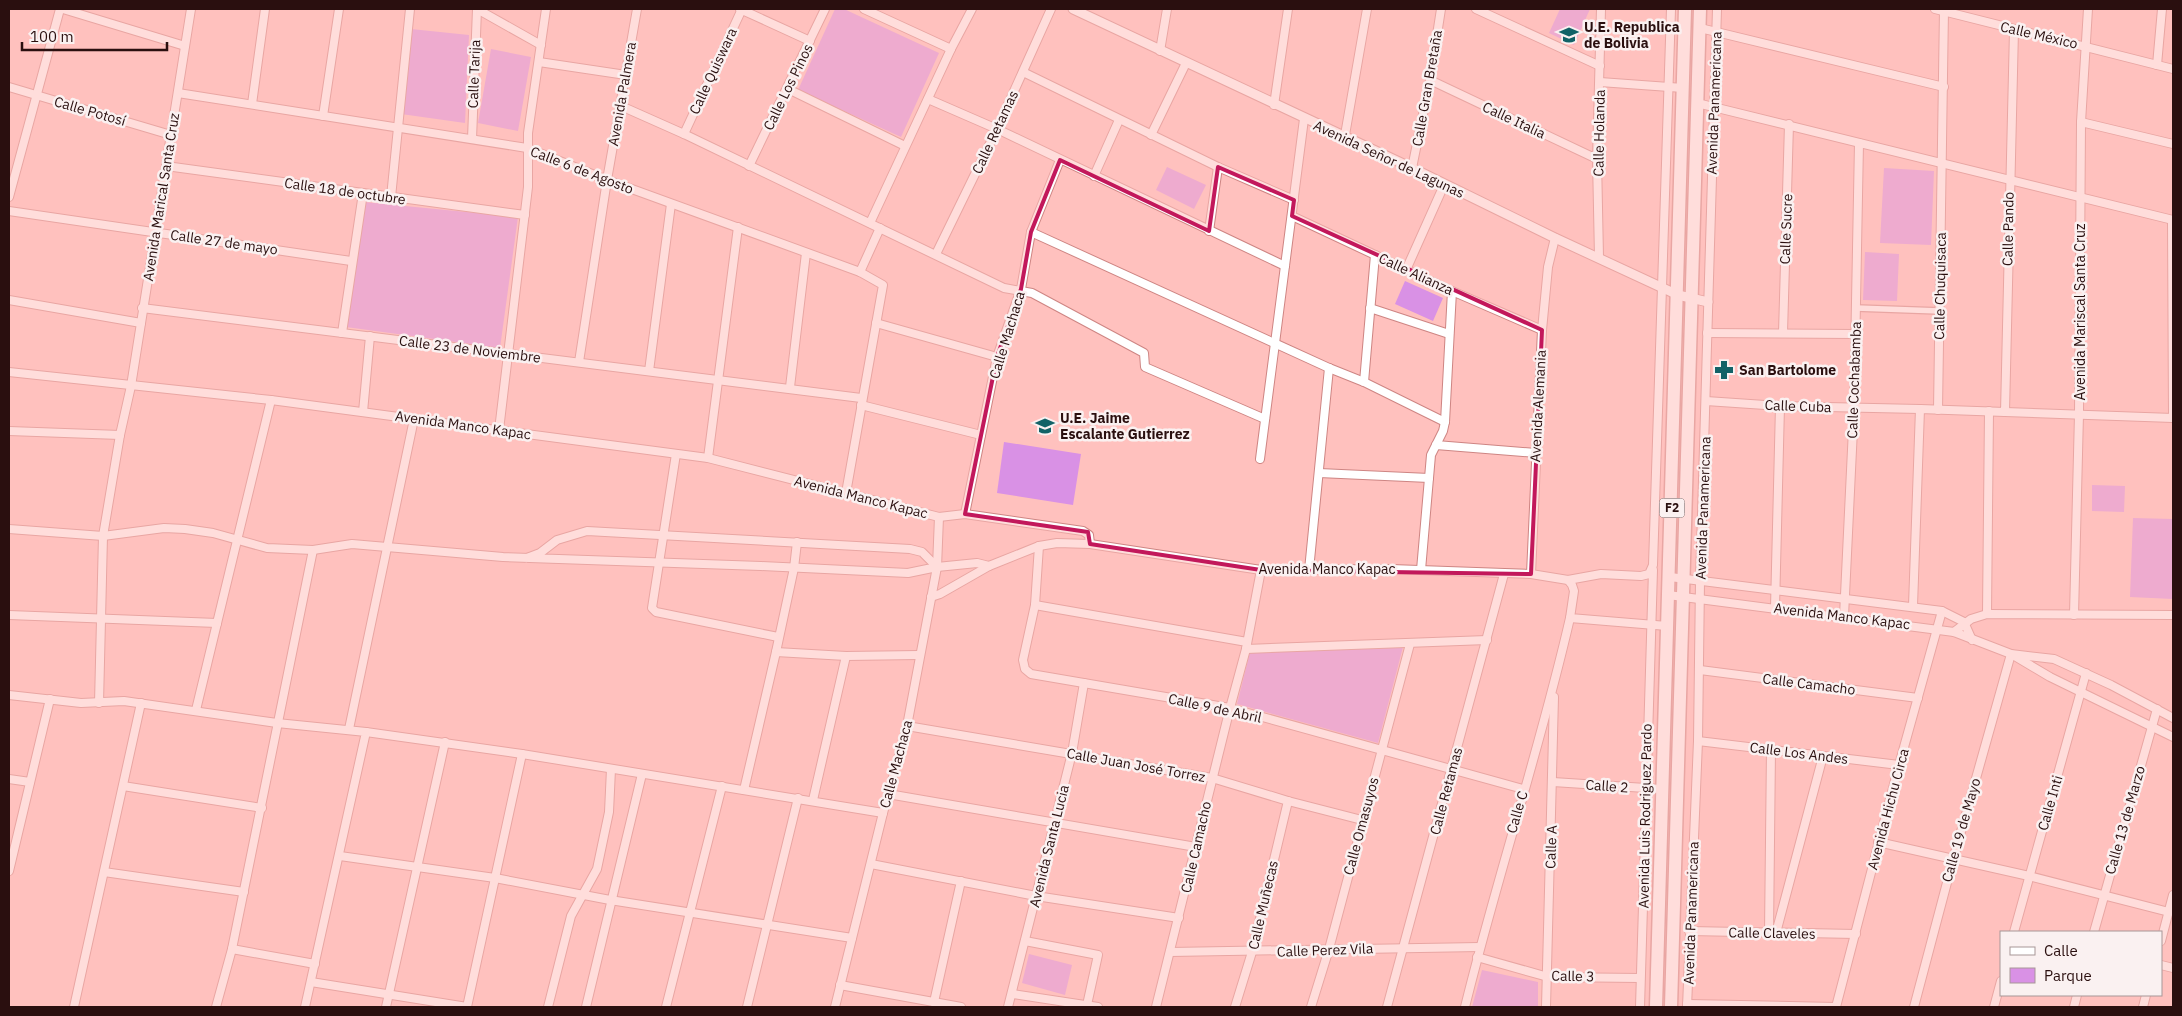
<svg xmlns="http://www.w3.org/2000/svg" width="2182" height="1016" font-family="'IBM Plex Sans',sans-serif">
	<style>
		.green { fill: #d991e5 }
		.lines { fill: none; stroke-linecap: round; stroke-linejoin: round }
		.pedestrian-casing { stroke: #ce8583; stroke-width: 8 }
		.minor-casing { stroke: #ce8583; stroke-width: 10 }
		.tertiary-casing { stroke: #ce8583; stroke-width: 11 }
		.trunk-casing { stroke: #ce8583; stroke-width: 15 }
		.pedestrian { stroke: #fff; stroke-width: 5.5 }
		.minor { stroke: #fff; stroke-width: 8 }
		.tertiary { stroke: #fff; stroke-width: 9 }
		.trunk { stroke: #fff; stroke-width: 12 }
		.marked { fill: none; stroke: #c2185b; stroke-width: 4; stroke-linejoin: round }
		.labels { text-anchor: middle; stroke-width: 5; stroke-linejoin: round; paint-order: stroke }
		.shield { fill: #faf1f1; stroke: #685353; stroke-width: 1 }
		.shield-label { font-size: 12px; font-weight: bold; fill: #2a0f0f }
		.poi-label { font-size: 14px; font-weight: bold; fill: #2a0f0f; stroke: #faf1f1; text-anchor: start }
		.street-label { font-size: 14px; fill: #2a0f0f; stroke: #faf1f1 }
	</style>
	<rect width="100%" height="100%" fill="#ffc1be"/>
	<g class="green">
		<polygon points="835,9 844,9 939,53 901,137 798,90"/>
		<polygon points="1560,9 1590,9 1574,45 1549,33"/>
		<polygon points="411,29 469,35 465,123 401,114"/>
		<polygon points="491,49 531,57 518,131 478,123"/>
		<polygon points="1167,167 1206,185 1194,209 1156,190"/>
		<polygon points="1884,168 1934,171 1931,245 1880,243"/>
		<polygon points="364,202 518,217 500,348 346,327"/>
		<polygon points="1865,252 1899,254 1897,301 1863,300"/>
		<polygon points="1405,281 1443,298 1433,321 1395,304"/>
		<polygon points="1004,442 1081,454 1073,505 997,493"/>
		<polygon points="2092,485 2125,486 2124,512 2092,511"/>
		<polygon points="2133,518 2173,519 2173,599 2130,597"/>
		<polygon points="1403,647 1378,743 1237,704 1250,652"/>
		<polygon points="1029,954 1072,965 1065,995 1022,983"/>
		<polygon points="1482,970 1538,982 1538,1007 1472,1007"/>
	</g>
	<g class="lines">
		<g class="pedestrian-casing">
			<polyline id="pedestrian" points="1856,308 1940,311"/>
		</g>
		<g class="minor-casing">
			<g id="minor">
				<polyline points="63,9 185,46"/>
				<polyline points="477,9 541,45"/>
				<polyline points="740,9 810,41"/>
				<polyline points="864,9 951,49"/>
				<polyline points="1476,9 1600,66"/>
				<polyline points="1935,9 2173,69"/>
				<polyline points="1700,28 1944,87"/>
				<polyline points="1160,51 1167,9"/>
				<polyline points="539,62 626,75"/>
				<polyline points="2157,65 2162,9"/>
				<polyline points="1023,72 1218,167 1294,200"/>
				<polyline points="1430,80 1597,159"/>
				<polyline points="1600,82 1683,88"/>
				<polyline points="9,87 171,135"/>
				<polyline points="788,89 905,146"/>
				<polyline points="178,93 527,148 607,180 860,272 883,285 846,493"/>
				<polyline points="928,99 997,129 1285,266"/>
				<polyline points="1697,103 2173,220"/>
				<polyline points="252,104 265,9"/>
				<polyline points="1274,105 1288,9"/>
				<polyline points="621,106 684,134 1004,288 1032,293 1144,353 1145,367 1265,419"/>
				<polyline points="323,116 339,9"/>
				<polyline points="2081,122 2173,144"/>
				<polyline points="684,134 742,9"/>
				<polyline points="1151,135 1186,63"/>
				<polyline points="1345,135 1367,9"/>
				<polyline points="472,139 477,9"/>
				<polyline points="166,166 525,215"/>
				<polyline points="749,166 825,9"/>
				<polyline points="1412,168 1430,80 1441,9"/>
				<polyline points="1094,176 1119,120"/>
				<polyline points="9,197 60,9"/>
				<polyline points="391,197 410,9"/>
				<polyline points="9,211 351,261"/>
				<polyline points="1292,216 1452,291 1542,330"/>
				<polyline points="2172,220 2173,418"/>
				<polyline points="870,223 951,49 972,9"/>
				<polyline points="1209,231 1218,167"/>
				<polyline points="1031,232 1329,368 1364,382 1445,422"/>
				<polyline points="936,254 997,129 1051,9"/>
				<polyline points="1599,257 1597,159 1601,9"/>
				<polyline points="1406,270 1444,185"/>
				<polyline points="860,272 880,228"/>
				<polyline points="9,300 141,323"/>
				<polyline points="142,308 861,398"/>
				<polyline points="1370,308 1449,334"/>
				<polyline points="876,323 997,357"/>
				<polyline points="342,333 363,193"/>
				<polyline points="1707,333 1855,334"/>
				<polyline points="1783,333 1789,124"/>
				<polyline points="579,362 607,180 637,9"/>
				<polyline points="649,371 671,204"/>
				<polyline points="9,372 271,400 708,458 939,517 965,514 1083,531 1089,535 1090,544"/>
				<polyline points="1364,382 1375,255"/>
				<polyline points="790,387 806,253"/>
				<polyline points="1706,401 1780,406 1920,409"/>
				<polyline points="861,405 981,435"/>
				<polyline points="1938,410 1944,9"/>
				<polyline points="363,412 370,336"/>
				<polyline points="2005,412 2173,418"/>
				<polyline points="499,430 528,187 528,133 546,9"/>
				<polyline points="9,431 120,435"/>
				<polyline points="1436,445 1536,453"/>
				<polyline points="676,454 652,608 656,612 778,637"/>
				<polyline points="708,458 738,227"/>
				<polyline points="1260,459 1304,119"/>
				<polyline points="1319,473 1429,478"/>
				<polyline points="965,514 997,357 1021,289 1031,232 1060,160"/>
				<polyline points="9,529 103,536 164,528 185,529 213,533 267,548 313,550 352,544 503,557 761,566 908,573 937,567 922,552 910,549 587,531 557,540 540,553 527,558"/>
				<polyline points="1039,546 1035,605 1023,660 1025,669 1031,674 1230,708 1523,789"/>
				<polyline points="937,567 977,563 989,566 1039,546 1057,543 1090,544 1261,570 1391,569 1531,574 1568,580 1572,585 1574,591 1570,618 1667,626"/>
				<polyline points="1309,570 1329,368"/>
				<polyline points="1421,570 1431,455 1443,431 1445,422 1452,291"/>
				<polyline points="1531,574 1542,330 1548,267 1555,238"/>
				<polyline points="1670,577 1942,611 1964,622 1972,640"/>
				<polyline points="1568,580 1601,574 1641,576 1649,574 1653,565 1671,9"/>
				<polyline points="1668,595 1954,632 2011,654 2054,659 2111,685 2173,718"/>
				<polyline points="931,597 940,594 989,566"/>
				<polyline points="1035,605 1247,642"/>
				<polyline points="1913,606 1920,409 2005,412 2014,30"/>
				<polyline points="1775,608 1780,406"/>
				<polyline points="1987,614 1989,411"/>
				<polyline points="9,615 217,623"/>
				<polyline points="2074,615 2079,414 2081,122 2088,9"/>
				<polyline points="1844,616 1854,408 1859,143"/>
				<polyline points="1954,632 1971,619 1987,614 2173,615"/>
				<polyline points="1246,649 1487,640"/>
				<polyline points="776,652 846,656 919,655"/>
				<polyline points="2013,655 2050,677 2173,737"/>
				<polyline points="1700,670 1918,698"/>
				<polyline points="9,695 81,703 124,701 277,723 366,732 305,1007"/>
				<polyline points="99,703 103,536 120,435 131,386 191,9"/>
				<polyline points="196,710 271,400"/>
				<polyline points="907,726 1212,778 1288,801 1362,820"/>
				<polyline points="349,729 414,419"/>
				<polyline points="366,732 522,754 883,813"/>
				<polyline points="1698,741 1899,765"/>
				<polyline points="9,779 30,782"/>
				<polyline points="1553,782 1661,789"/>
				<polyline points="123,786 262,808"/>
				<polyline points="744,790 776,652 794,568 797,542"/>
				<polyline points="888,794 1196,847"/>
				<polyline points="813,800 846,656"/>
				<polyline points="1878,842 2029,876 2169,912"/>
				<polyline points="340,856 495,878 610,900 852,938"/>
				<polyline points="871,864 1036,896 1179,918"/>
				<polyline points="9,871 50,699"/>
				<polyline points="104,872 244,892"/>
				<polyline points="1689,931 1856,934"/>
				<polyline points="2014,932 2086,673"/>
				<polyline points="2094,932 2157,709"/>
				<polyline points="1769,933 1771,749"/>
				<polyline points="1776,933 1823,756"/>
				<polyline points="1025,941 1098,955 1087,1005"/>
				<polyline points="2161,941 2173,895"/>
				<polyline points="232,949 315,964"/>
				<polyline points="1170,952 1480,947"/>
				<polyline points="1477,957 1548,977 1640,978"/>
				<polyline points="2161,965 2173,968"/>
				<polyline points="311,982 467,1007 522,754"/>
				<polyline points="840,985 961,1007"/>
				<polyline points="1013,994 1098,1007"/>
				<polyline points="934,1002 961,881"/>
				<polyline points="1687,1004 1836,1007"/>
				<polyline points="74,1007 141,703"/>
				<polyline points="216,1007 232,949 313,550"/>
				<polyline points="386,1007 445,742"/>
				<polyline points="548,1007 571,916 597,869 609,812 611,769"/>
				<polyline points="586,1007 642,774"/>
				<polyline points="666,1007 722,786"/>
				<polyline points="747,1007 798,798"/>
				<polyline points="835,1007 883,813 907,726 937,567 939,517"/>
				<polyline points="1008,1007 1072,753 1084,683"/>
				<polyline points="1156,1007 1230,708 1246,649 1261,570"/>
				<polyline points="1235,1007 1252,952 1288,801"/>
				<polyline points="1311,1007 1329,949 1410,644"/>
				<polyline points="1387,1007 1504,574"/>
				<path d="M1465,1007C1497,877 1540,749 1570,618"/>
				<polyline points="1546,1007 1554,697"/>
				<polyline points="1640,1007 1653,570"/>
				<polyline points="1687,1007 1698,741 1700,581 1717,9"/>
				<polyline points="1836,1007 1899,765 1942,611"/>
				<polyline points="1914,1007 1953,860 2011,654"/>
				<polyline points="1994,1007 2001,981"/>
				<polyline points="2074,1007 2077,995"/>
				<polyline points="2143,1007 2146,995"/>
			</g>
		</g>
		<g class="tertiary-casing">
			<polyline id="tertiary" points="1073,9 1412,168 1555,238 1678,295 1708,302"/>
		</g>
		<g class="trunk-casing">
			<g id="trunk">
				<polyline points="1656,1007 1685,9"/>
				<polyline points="1671,1007 1700,9"/>
			</g>
		</g>
		<use href="#pedestrian" class="pedestrian"/>
		<use href="#minor" class="minor"/>
		<use href="#tertiary" class="tertiary"/>
		<use href="#trunk" class="trunk"/>
	</g>
	<path d="M0 0H2182V1016H0ZM1060,160L1209,231L1218,167L1294,200L1292,216L1542,330L1531,574L1261,570L1090,544L1088,532L965,514L997,357L1021,289L1031,232Z" fill="#ffc1be" fill-opacity=".55" fill-rule="evenodd"/>
	<path class="marked" d="M1060,160L1209,231L1218,167L1294,200L1292,216L1542,330L1531,574L1261,570L1090,544L1088,532L965,514L997,357L1021,289L1031,232Z"/>
	<defs>
		<g id="school-bare" transform="scale(1.5)"><path d="M0-5L7-2L0 1L-7-2ZM-4 1L0 2.5L4 1V4Q0 6-4 4Z" fill="#126267" stroke="#faf1f1" stroke-width="2.5" paint-order="stroke"/></g>
		<g id="pharmacy-bare" transform="scale(1.5)"><path d="M-2-6h4v4h4v4h-4v4h-4v-4h-4v-4h4Z" fill="#126267" stroke="#faf1f1" stroke-width="2.5" paint-order="stroke"/></g>
	</defs>
	<g fill-rule="evenodd">
		<use href="#school-bare" x="1569" y="35"/>
		<use href="#pharmacy-bare" x="1724" y="370"/>
		<use href="#school-bare" x="1045" y="426"/>
	</g>
	<g class="labels">
		<rect class="shield" x="1659.5" y="498.5" width="25" height="19" rx="4"/>
		<g class="shield-label">
			<text x="1672" y="512">F2</text>
		</g>
		<g class="poi-label">
			<text x="1584" y="32">U.E. Republica<tspan x="1584" dy="16">de Bolivia</tspan></text>
			<text x="1739" y="375">San Bartolome</text>
			<text x="1060" y="423">U.E. Jaime<tspan x="1060" dy="16">Escalante Gutierrez</tspan></text>
		</g>
		<g class="street-label">
			<text transform="translate(2039 35) rotate(13)" y="5">Calle México</text>
			<text transform="translate(713 71) rotate(-65)" y="5">Calle Quiswara</text>
			<text transform="translate(474 74) rotate(-88)" y="5">Calle Tarija</text>
			<text transform="translate(788 87) rotate(-64)" y="5">Calle Los Pinos</text>
			<text transform="translate(1427 88) rotate(-80)" y="5">Calle Gran Bretaña</text>
			<text transform="translate(622 94) rotate(-80)" y="5">Avenida Palmera</text>
			<text transform="translate(1714 103) rotate(-88)" y="5">Avenida Panamericana</text>
			<text transform="translate(90 111) rotate(16)" y="5">Calle Potosí</text>
			<text transform="translate(1514 120) rotate(25)" y="5">Calle Italia</text>
			<text transform="translate(995 132) rotate(-65)" y="5">Calle Retamas</text>
			<text transform="translate(1599 133) rotate(-89)" y="5">Calle Holanda</text>
			<text transform="translate(1389 159) rotate(25)" y="5">Avenida Señor de Lagunas</text>
			<text transform="translate(582 170) rotate(21)" y="5">Calle 6 de Agosto</text>
			<text transform="translate(345 191) rotate(8)" y="5">Calle 18 de octubre</text>
			<text transform="translate(161 197) rotate(-81)" y="5">Avenida Marical Santa Cruz</text>
			<text transform="translate(1786 229) rotate(-88)" y="5">Calle Sucre</text>
			<text transform="translate(2008 229) rotate(-89)" y="5">Calle Pando</text>
			<text transform="translate(224 242) rotate(8)" y="5">Calle 27 de mayo</text>
			<text transform="translate(1416 274) rotate(25)" y="5">Calle Alianza</text>
			<text transform="translate(1940 286) rotate(-89)" y="5">Calle Chuquisaca</text>
			<text transform="translate(2080 312) rotate(-90)" y="5">Avenida Mariscal Santa Cruz</text>
			<text transform="translate(1007 335) rotate(-73)" y="5">Calle Machaca</text>
			<text transform="translate(470 349) rotate(7)" y="5">Calle 23 de Noviembre</text>
			<text transform="translate(1854 380) rotate(-88)" y="5">Calle Cochabamba</text>
			<text transform="translate(1538 406) rotate(-87)" y="5">Avenida Alemania</text>
			<text transform="translate(1798 406) rotate(2)" y="5">Calle Cuba</text>
			<text transform="translate(463 425) rotate(8)" y="5">Avenida Manco Kapac</text>
			<text transform="translate(861 497) rotate(14)" y="5">Avenida Manco Kapac</text>
			<text transform="translate(1703 508) rotate(-88)" y="5">Avenida Panamericana</text>
			<text x="1327" y="574">Avenida Manco Kapac</text>
			<text transform="translate(1842 616) rotate(7)" y="5">Avenida Manco Kapac</text>
			<text transform="translate(1809 684) rotate(7)" y="5">Calle Camacho</text>
			<text transform="translate(1215 708) rotate(12)" y="5">Calle 9 de Abril</text>
			<text transform="translate(1799 753) rotate(7)" y="5">Calle Los Andes</text>
			<text transform="translate(896 764) rotate(-75)" y="5">Calle Machaca</text>
			<text transform="translate(1136 765) rotate(10)" y="5">Calle Juan José Torrez</text>
			<text transform="translate(1607 786) rotate(4)" y="5">Calle 2</text>
			<text transform="translate(1446 791) rotate(-75)" y="5">Calle Retamas</text>
			<text transform="translate(2050 803) rotate(-74)" y="5">Calle Inti</text>
			<text transform="translate(1888 809) rotate(-75)" y="5">Avenida Hichu Circa</text>
			<text transform="translate(1517 812) rotate(-74)" y="5">Calle C</text>
			<text transform="translate(1645 816) rotate(-89)" y="5">Avenida Luis Rodriguez Pardo</text>
			<text transform="translate(2125 820) rotate(-74)" y="5">Calle 13 de Marzo</text>
			<text transform="translate(1361 826) rotate(-75)" y="5">Calle Omasuyos</text>
			<text transform="translate(1961 830) rotate(-74)" y="5">Calle 19 de Mayo</text>
			<text transform="translate(1049 846) rotate(-76)" y="5">Avenida Santa Lucia</text>
			<text transform="translate(1196 847) rotate(-77)" y="5">Calle Camacho</text>
			<text transform="translate(1551 847) rotate(-88)" y="5">Calle A</text>
			<text transform="translate(1263 905) rotate(-77)" y="5">Calle Muñecas</text>
			<text transform="translate(1691 913) rotate(-88)" y="5">Avenida Panamericana</text>
			<text transform="translate(1772 933) rotate(1)" y="5">Calle Claveles</text>
			<text transform="translate(1325 950) rotate(-2)" y="5">Calle Perez Vila</text>
			<text transform="translate(1573 976) rotate(1)" y="5">Calle 3</text>
		</g>
	</g>
	<rect width="2182" height="1016" fill="none" stroke="#2a0f0f" stroke-width="20"/>
	<rect x="2000" y="931" width="162" height="65" fill="#faf1f1" stroke="#a79797"/>
	<rect x="2010" y="947" width="25" height="8" fill="#ffffff" stroke="#a79797"/>
	<text x="2044" y="956" font-size="15" fill="#2a0f0f">Calle</text>
	<rect x="2010" y="968" width="25" height="15" fill="#d991e5" stroke="#a79797"/>
	<text x="2044" y="981" font-size="15" fill="#2a0f0f">Parque</text>
	<path d="M22 42v8h145v-8" fill="none" stroke="#2a0f0f" stroke-width="2.5"/>
	<text x="30" y="42" font-size="15" fill="#2a0f0f" stroke="#faf1f1" stroke-width="4" paint-order="stroke">100 m</text>
</svg>
